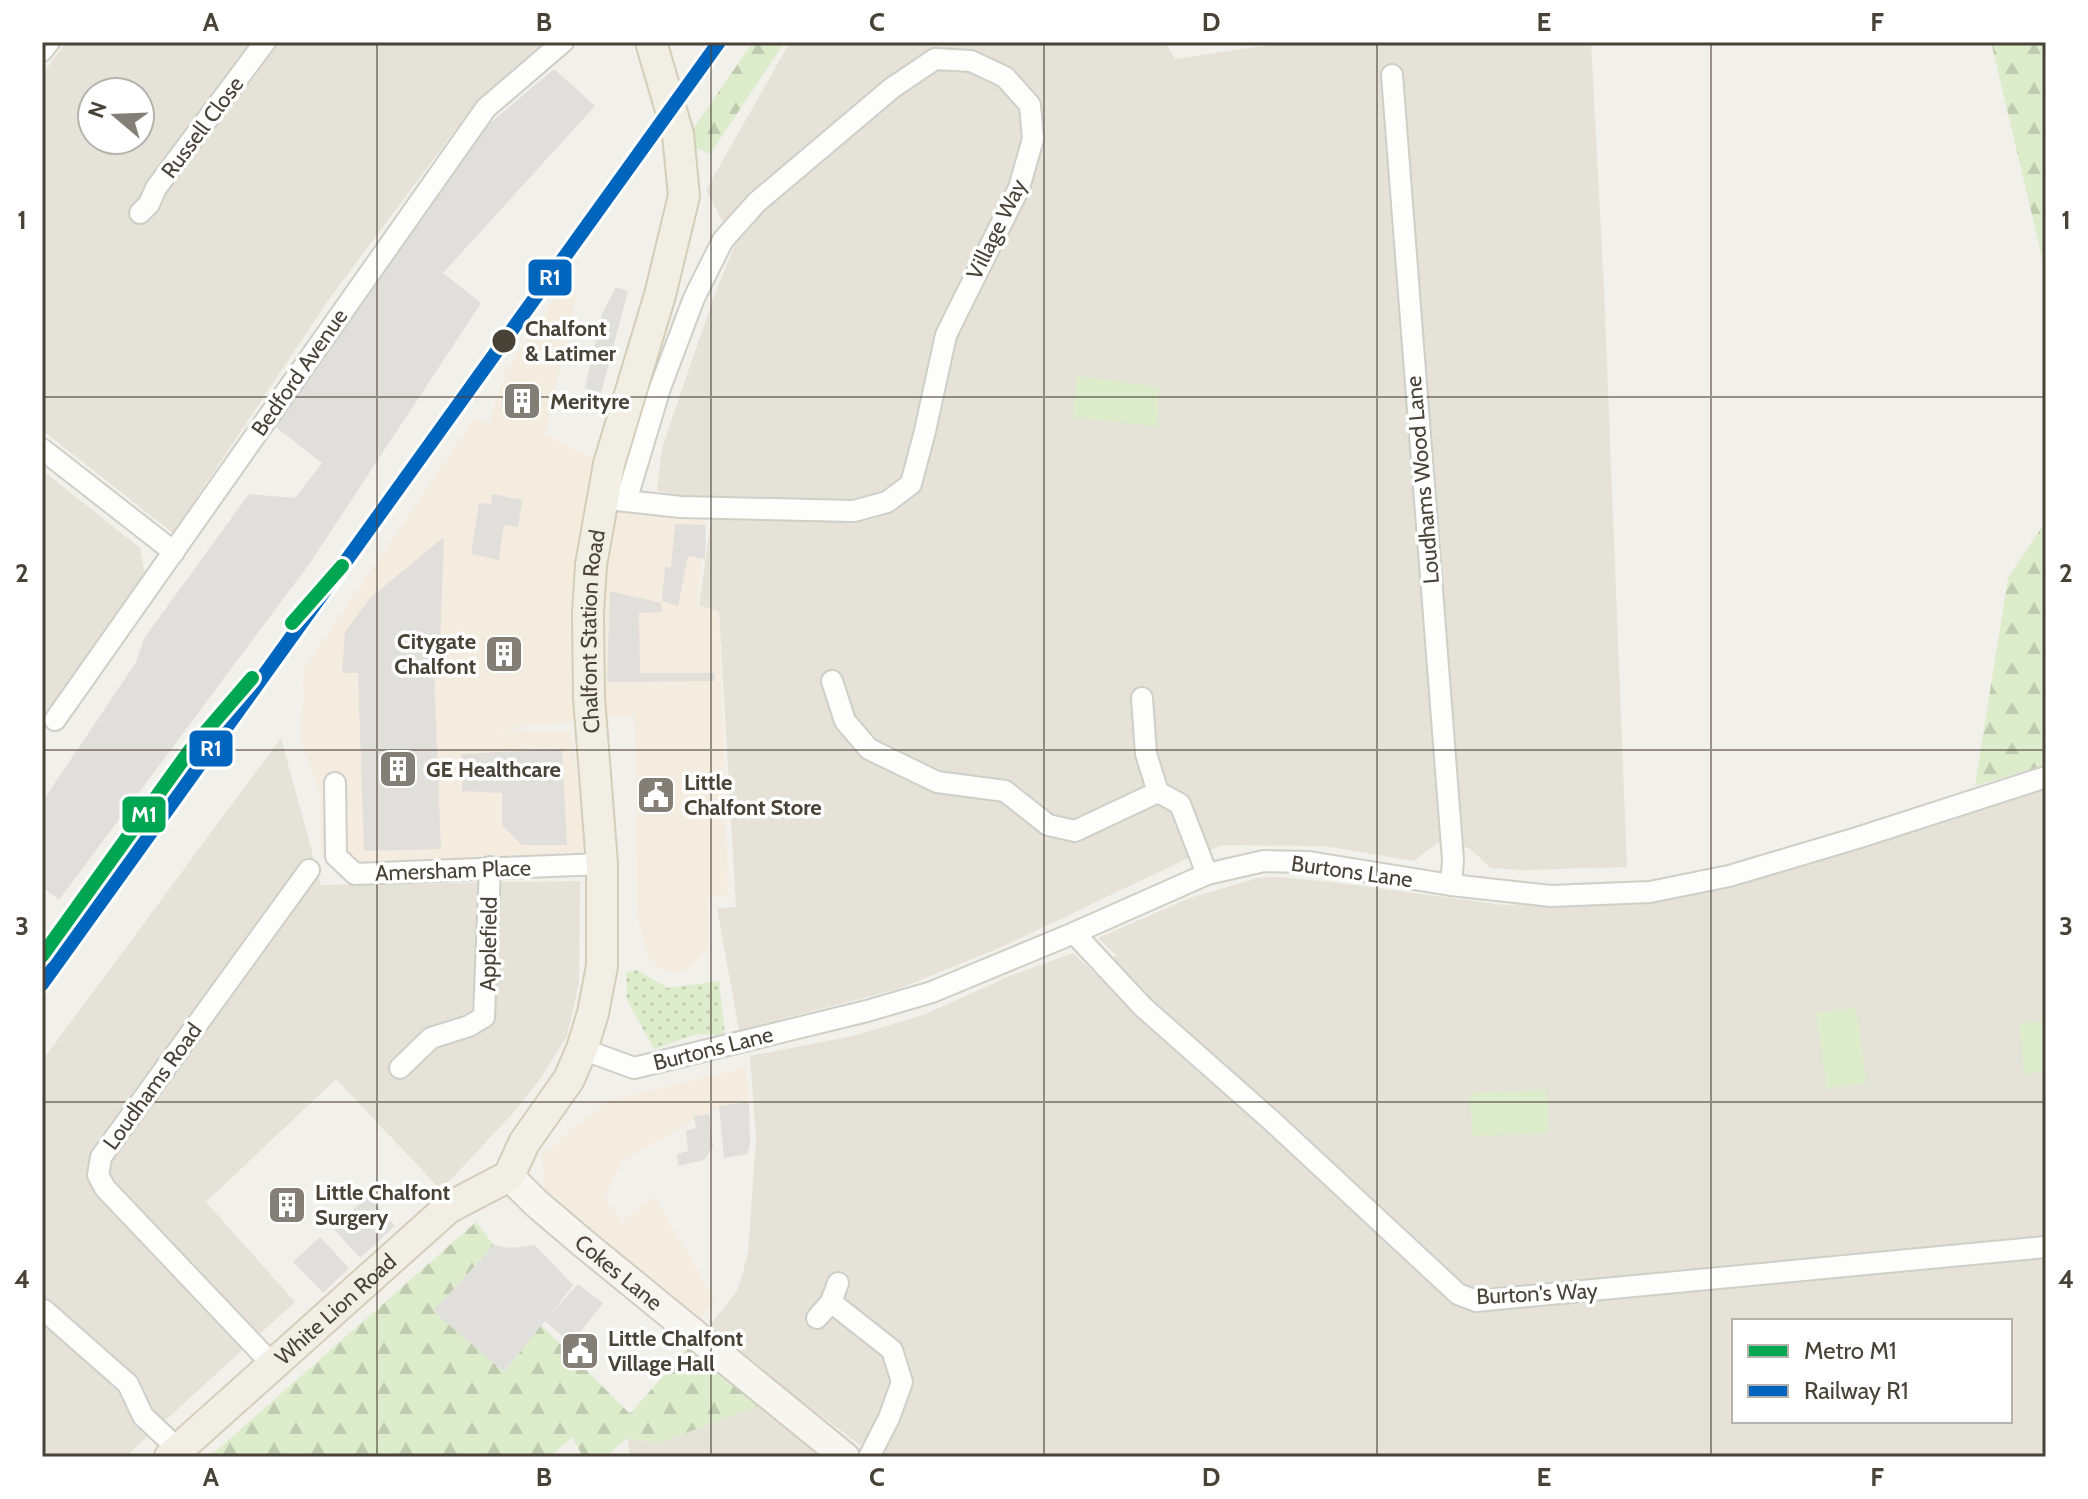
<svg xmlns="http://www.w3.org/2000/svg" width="2088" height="1499" font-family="Cabin,sans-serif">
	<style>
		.residential { fill: #e5e2d8; fill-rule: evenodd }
		.commercial { fill: #f4ecde }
		.grass { fill: #ddeccb }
		.forest { fill: url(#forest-firs) }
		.park { fill: url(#park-dots) }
		.parking { fill: #e1dfdb }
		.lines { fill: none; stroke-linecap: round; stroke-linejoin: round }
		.minor-casing { stroke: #cfcec9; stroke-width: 24 }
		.secondary-casing { stroke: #d1cdc2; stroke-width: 32 }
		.primary-casing { stroke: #d4cdb8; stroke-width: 34 }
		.minor { stroke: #fdfdfc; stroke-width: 20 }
		.secondary { stroke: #f7f5ef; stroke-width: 28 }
		.primary { stroke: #f1eee4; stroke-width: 30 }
		.rail-1-casing { stroke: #fff; stroke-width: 20 }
		.rail-1 { stroke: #0065bd; stroke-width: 14 }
		.metro-1-casing { stroke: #fff; stroke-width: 20 }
		.metro-1 { stroke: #00a651; stroke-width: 14 }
		.grid { fill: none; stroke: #484237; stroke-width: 2; stroke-opacity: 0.55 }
		.stop-dot { fill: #484237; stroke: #fff; stroke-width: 3 }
		.labels { text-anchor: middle; stroke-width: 7; stroke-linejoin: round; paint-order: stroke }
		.street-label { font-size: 22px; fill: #484237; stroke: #fff }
		.stop-label { font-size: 22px; font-weight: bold; fill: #484237; stroke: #fff; text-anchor: start }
		.poi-label { font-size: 22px; font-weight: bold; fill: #484237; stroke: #fff; text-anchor: start }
		.line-badge { stroke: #fff; stroke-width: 3 }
		.badge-label { font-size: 22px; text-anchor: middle; font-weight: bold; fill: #fff }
		.neatline { fill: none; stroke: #484237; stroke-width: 3 }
		.grid-label { font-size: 26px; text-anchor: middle; font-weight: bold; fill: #484237 }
	</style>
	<defs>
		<pattern id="forest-firs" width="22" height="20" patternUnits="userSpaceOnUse" patternTransform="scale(2)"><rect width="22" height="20" fill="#ddeccb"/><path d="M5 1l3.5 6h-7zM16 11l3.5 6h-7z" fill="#bfccaf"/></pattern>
		<pattern id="park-dots" width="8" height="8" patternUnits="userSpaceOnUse" patternTransform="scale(2)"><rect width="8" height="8" fill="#ddeccb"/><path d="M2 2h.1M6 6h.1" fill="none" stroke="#bfccaf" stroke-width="1.8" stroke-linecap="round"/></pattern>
	</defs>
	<rect width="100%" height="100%" fill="#f1f0eb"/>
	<g class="residential">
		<path d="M66,42H548L513,69L465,117L327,302L173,533L42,430V75ZM92,92H140V140H92Z"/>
		<polygon points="790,42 1165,42 1175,59 1291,42 1591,42 1604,289 1627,867 1524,870 1491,868 1469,848 1437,843 1414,861 1324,846 1223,845 1184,860 1004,946 898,989 739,1030 717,908 736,907 719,612 699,605 714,501 657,491 662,448 714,296 735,245 706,190"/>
		<polygon points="42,470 140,548 145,575 48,720 42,736"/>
		<polygon points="281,738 321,885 580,881 579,982 567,1036 540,1079 515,1111 441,1190 336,1079 206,1202 295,1302 125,1457 42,1457 42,1061"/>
		<path d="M2046,785V1457H878L871,1434L860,1445L780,1385L709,1326L737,1291L748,1255L756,1137L750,1056L857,1035L923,1015L1010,976L1073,953L1095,974L1116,955L1098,938L1190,898L1258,878L1279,877L1339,883L1504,905L1590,904ZM1734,1321H2010V1421H1734Z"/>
		<polygon points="761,1405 820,1457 630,1457 628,1438 659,1443"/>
	</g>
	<g class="commercial">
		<polygon points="560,290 577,294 545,434 597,461 602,497 705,516 697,605 719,612 728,894 708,898 709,948 689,969 675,972 661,969 652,962 646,949 637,914 636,744 633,715 498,729 572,732 586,866 490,867 322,859 318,783 301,744 304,669 475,418 489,424 505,373"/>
		<polygon points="746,1067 748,1101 710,1111 621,1162 605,1198 622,1223 654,1196 715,1300 698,1321 544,1195 542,1154 608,1101"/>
	</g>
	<g class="grass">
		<polygon points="1077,376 1159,387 1157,427 1073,417"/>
		<polygon points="1856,1008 1867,1083 1827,1089 1816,1013"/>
		<polygon points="2046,1021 2046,1072 2024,1074 2020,1023"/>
		<polygon points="1547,1090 1549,1133 1472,1136 1470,1093"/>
	</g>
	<g class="forest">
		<polygon points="753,42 785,42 710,154 684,142"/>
		<polygon points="1991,42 2046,42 2046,274"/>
		<polygon points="2046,521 2046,765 1975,786 2008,578"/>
		<polygon points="476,1222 494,1245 434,1311 504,1372 541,1325 630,1414 689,1346 761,1405 659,1443 628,1438 605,1457 583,1457 572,1437 550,1457 209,1457"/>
	</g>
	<polygon class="park" points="636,970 668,988 719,981 725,1035 697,1034 654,1049 627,1000 626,972"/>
	<g class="parking">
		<polygon points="554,69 595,106 443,273 481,303 312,560 59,900 42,887 42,802 135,664 145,637 249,494 295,498 322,463 273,425 357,300 488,125"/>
		<polygon points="616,287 628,291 601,393 585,388 602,314"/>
		<polygon points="492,494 522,500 518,527 504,525 499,560 471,554 479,503 491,504"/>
		<polygon points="675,524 706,525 705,559 688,556 678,606 662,601 665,567 671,567"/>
		<polygon points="444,537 439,669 434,670 441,849 364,851 358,673 342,673 345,632 370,598"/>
		<polygon points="610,591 661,603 662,612 639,613 640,673 715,673 715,681 607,682"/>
		<polygon points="562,749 567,845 522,845 502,825 502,793 462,791 462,754"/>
		<polygon points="749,1102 750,1144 747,1154 724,1158 719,1106"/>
		<polygon points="709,1114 713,1147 704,1160 678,1166 677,1154 688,1151 686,1131 696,1128 694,1116"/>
		<polygon points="368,1196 395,1226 360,1258 333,1228"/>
		<polygon points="320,1237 349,1268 323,1293 293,1262"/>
		<polygon points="494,1245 510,1248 535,1245 573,1285 552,1313 578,1284 603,1303 571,1344 545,1321 504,1372 433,1311"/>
	</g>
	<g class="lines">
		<g class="minor-casing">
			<g id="minor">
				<polyline points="42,51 49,42"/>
				<polyline points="1392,75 1453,860 1451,885"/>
				<polyline points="140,213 149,204 156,188 265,42"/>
				<polyline points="42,449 174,552"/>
				<polyline points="602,498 626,501 681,507 854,511 887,502 911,484 925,431 946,335 1019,188 1033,139 1030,105 1005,77 971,61 935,59 892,88 757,202 723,240 694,298 660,388 626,501"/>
				<polyline points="832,681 845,721 869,749 937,782 1005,791 1048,825 1075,831 1158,792 1180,804 1207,874"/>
				<polyline points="1142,698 1146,754 1158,792"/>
				<polyline points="55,720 486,108 563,42"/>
				<polyline points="335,783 336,856 355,874 602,864"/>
				<polyline points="1074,933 1143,1007 1272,1121 1458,1294 1476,1301 2046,1247"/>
				<polyline points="582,1049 634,1068 867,1011 932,992 1074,933 1207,874 1264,861 1309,862 1451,885 1551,896 1650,892 1729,876 1857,838 2046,777"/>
				<polyline points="400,1068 431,1038 469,1026 484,1017 490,867"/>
				<polyline points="831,1302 838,1283"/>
				<polyline points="44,1310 128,1384 143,1416 178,1449"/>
				<polyline points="817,1318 831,1302 892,1350 902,1382 889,1418 869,1457"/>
				<polyline points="272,1364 105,1188 98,1175 101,1157 309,870"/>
			</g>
		</g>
		<g class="secondary-casing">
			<g id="secondary">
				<path id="s1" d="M509,1176L536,1203L583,1243L845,1457"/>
			</g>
		</g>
		<g class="primary-casing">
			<g id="primary">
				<path id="s2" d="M170,1457L448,1208L509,1176L524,1143L569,1079L582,1049L593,1013L602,966V864L589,698L588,613L591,565L609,464L660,295L684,196L678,134L651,42"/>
			</g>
		</g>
		<use href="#minor" class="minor"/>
		<use href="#secondary" class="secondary"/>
		<use href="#primary" class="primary"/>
		<g class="rail-1-casing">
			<polyline id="rail-1" points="42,984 719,42"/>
		</g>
		<use href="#rail-1" class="rail-1"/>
		<g class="metro-1-casing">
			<g id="metro-1">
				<polyline points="292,623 342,566"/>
				<polyline points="42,956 190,750 252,678"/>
			</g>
		</g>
		<use href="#metro-1" class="metro-1"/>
	</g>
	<path class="grid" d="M377,42V1457M711,42V1457M1044,42V1457M1377,42V1457M1711,42V1457M42,397H2046M42,750H2046M42,1102H2046"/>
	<defs>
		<g id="building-square" transform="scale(2)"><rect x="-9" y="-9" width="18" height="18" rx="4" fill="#837f76" stroke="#fff"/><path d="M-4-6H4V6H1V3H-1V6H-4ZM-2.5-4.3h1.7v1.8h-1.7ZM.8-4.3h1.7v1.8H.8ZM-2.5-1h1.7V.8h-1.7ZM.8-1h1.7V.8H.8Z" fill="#fff"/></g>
		<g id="civic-square" transform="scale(2)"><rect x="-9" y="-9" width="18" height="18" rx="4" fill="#837f76" stroke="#fff"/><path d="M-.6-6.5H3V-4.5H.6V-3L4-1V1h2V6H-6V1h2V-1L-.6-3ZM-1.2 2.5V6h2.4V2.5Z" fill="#fff"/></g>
	</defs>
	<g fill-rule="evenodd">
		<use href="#building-square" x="522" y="401"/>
		<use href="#building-square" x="504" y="654"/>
		<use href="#building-square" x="398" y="769"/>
		<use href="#civic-square" x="656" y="795"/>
		<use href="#building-square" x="287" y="1205"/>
		<use href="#civic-square" x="580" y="1351"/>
	</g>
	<circle class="stop-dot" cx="504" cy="341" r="13"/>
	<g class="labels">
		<g class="street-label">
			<text transform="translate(202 127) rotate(-53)" y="8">Russell Close</text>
			<text transform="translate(996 229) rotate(-64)" y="8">Village Way</text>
			<text transform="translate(299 372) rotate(-55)" y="8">Bedford Avenue</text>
			<text transform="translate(1422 480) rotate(-95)" y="8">Loudhams Wood Lane</text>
			<text dy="8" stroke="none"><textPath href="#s2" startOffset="1010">Chalfont Station Road</textPath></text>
			<text transform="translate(453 870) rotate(-2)" y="8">Amersham Place</text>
			<text transform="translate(1352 871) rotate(8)" y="8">Burtons Lane</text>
			<text transform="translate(488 944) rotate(-89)" y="8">Applefield</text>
			<text transform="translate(713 1048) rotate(-14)" y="8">Burtons Lane</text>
			<text transform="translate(152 1086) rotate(-54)" y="8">Loudhams Road</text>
			<text dy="8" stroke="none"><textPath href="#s1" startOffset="146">Cokes Lane</textPath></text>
			<text transform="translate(1537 1293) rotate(-3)" y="8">Burton's Way</text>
			<text dy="8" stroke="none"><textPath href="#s2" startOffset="222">White Lion Road</textPath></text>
		</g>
		<g class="stop-label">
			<text x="525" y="336">Chalfont<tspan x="525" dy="25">&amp; Latimer</tspan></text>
		</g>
		<g class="poi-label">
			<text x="550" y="409">Merityre</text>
			<text x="476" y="649" text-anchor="end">Citygate<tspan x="476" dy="25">Chalfont</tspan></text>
			<text x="426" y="777">GE Healthcare</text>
			<text x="684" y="790">Little<tspan x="684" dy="25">Chalfont Store</tspan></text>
			<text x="315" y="1200">Little Chalfont<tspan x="315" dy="25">Surgery</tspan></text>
			<text x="608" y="1346">Little Chalfont<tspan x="608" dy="25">Village Hall</tspan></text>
		</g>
	</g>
	<g class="line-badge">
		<rect x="527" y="258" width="46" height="39" rx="8" fill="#0065bd"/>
		<rect x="188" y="729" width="46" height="39" rx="8" fill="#0065bd"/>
		<rect x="121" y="795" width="46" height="39" rx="8" fill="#00a651"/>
	</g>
	<g class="badge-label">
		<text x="550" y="285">R1</text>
		<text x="211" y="756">R1</text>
		<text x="144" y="822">M1</text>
	</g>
	<rect width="2088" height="1499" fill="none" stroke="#ffffff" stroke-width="88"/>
	<rect x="1732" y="1319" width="280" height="104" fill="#ffffff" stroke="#b6b3af" stroke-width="2"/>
	<rect x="1748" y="1345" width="40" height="12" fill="#00a651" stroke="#b6b3af" stroke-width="2"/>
	<text x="1804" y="1359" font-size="24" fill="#484237">Metro M1</text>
	<rect x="1748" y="1385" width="40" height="12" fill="#0065bd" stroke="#b6b3af" stroke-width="2"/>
	<text x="1804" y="1399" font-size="24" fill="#484237">Railway R1</text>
	<g transform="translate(116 116) rotate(289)"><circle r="38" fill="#ffffff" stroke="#b6b3af" stroke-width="2"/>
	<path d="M0-6L14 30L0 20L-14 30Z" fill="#837f76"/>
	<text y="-12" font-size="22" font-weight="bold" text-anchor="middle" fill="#484237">N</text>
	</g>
	<rect x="44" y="44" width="2000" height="1411" class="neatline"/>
	<g class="grid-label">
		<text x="211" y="31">A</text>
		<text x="544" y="31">B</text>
		<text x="877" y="31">C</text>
		<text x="1211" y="31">D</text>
		<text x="1544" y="31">E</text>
		<text x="1877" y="31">F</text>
		<text x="22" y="229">1</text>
		<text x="2066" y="229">1</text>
		<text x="22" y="582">2</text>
		<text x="2066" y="582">2</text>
		<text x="22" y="935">3</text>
		<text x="2066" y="935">3</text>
		<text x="22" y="1288">4</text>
		<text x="2066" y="1288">4</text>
		<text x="211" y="1486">A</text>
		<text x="544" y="1486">B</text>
		<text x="877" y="1486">C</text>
		<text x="1211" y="1486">D</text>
		<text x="1544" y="1486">E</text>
		<text x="1877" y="1486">F</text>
	</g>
</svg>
